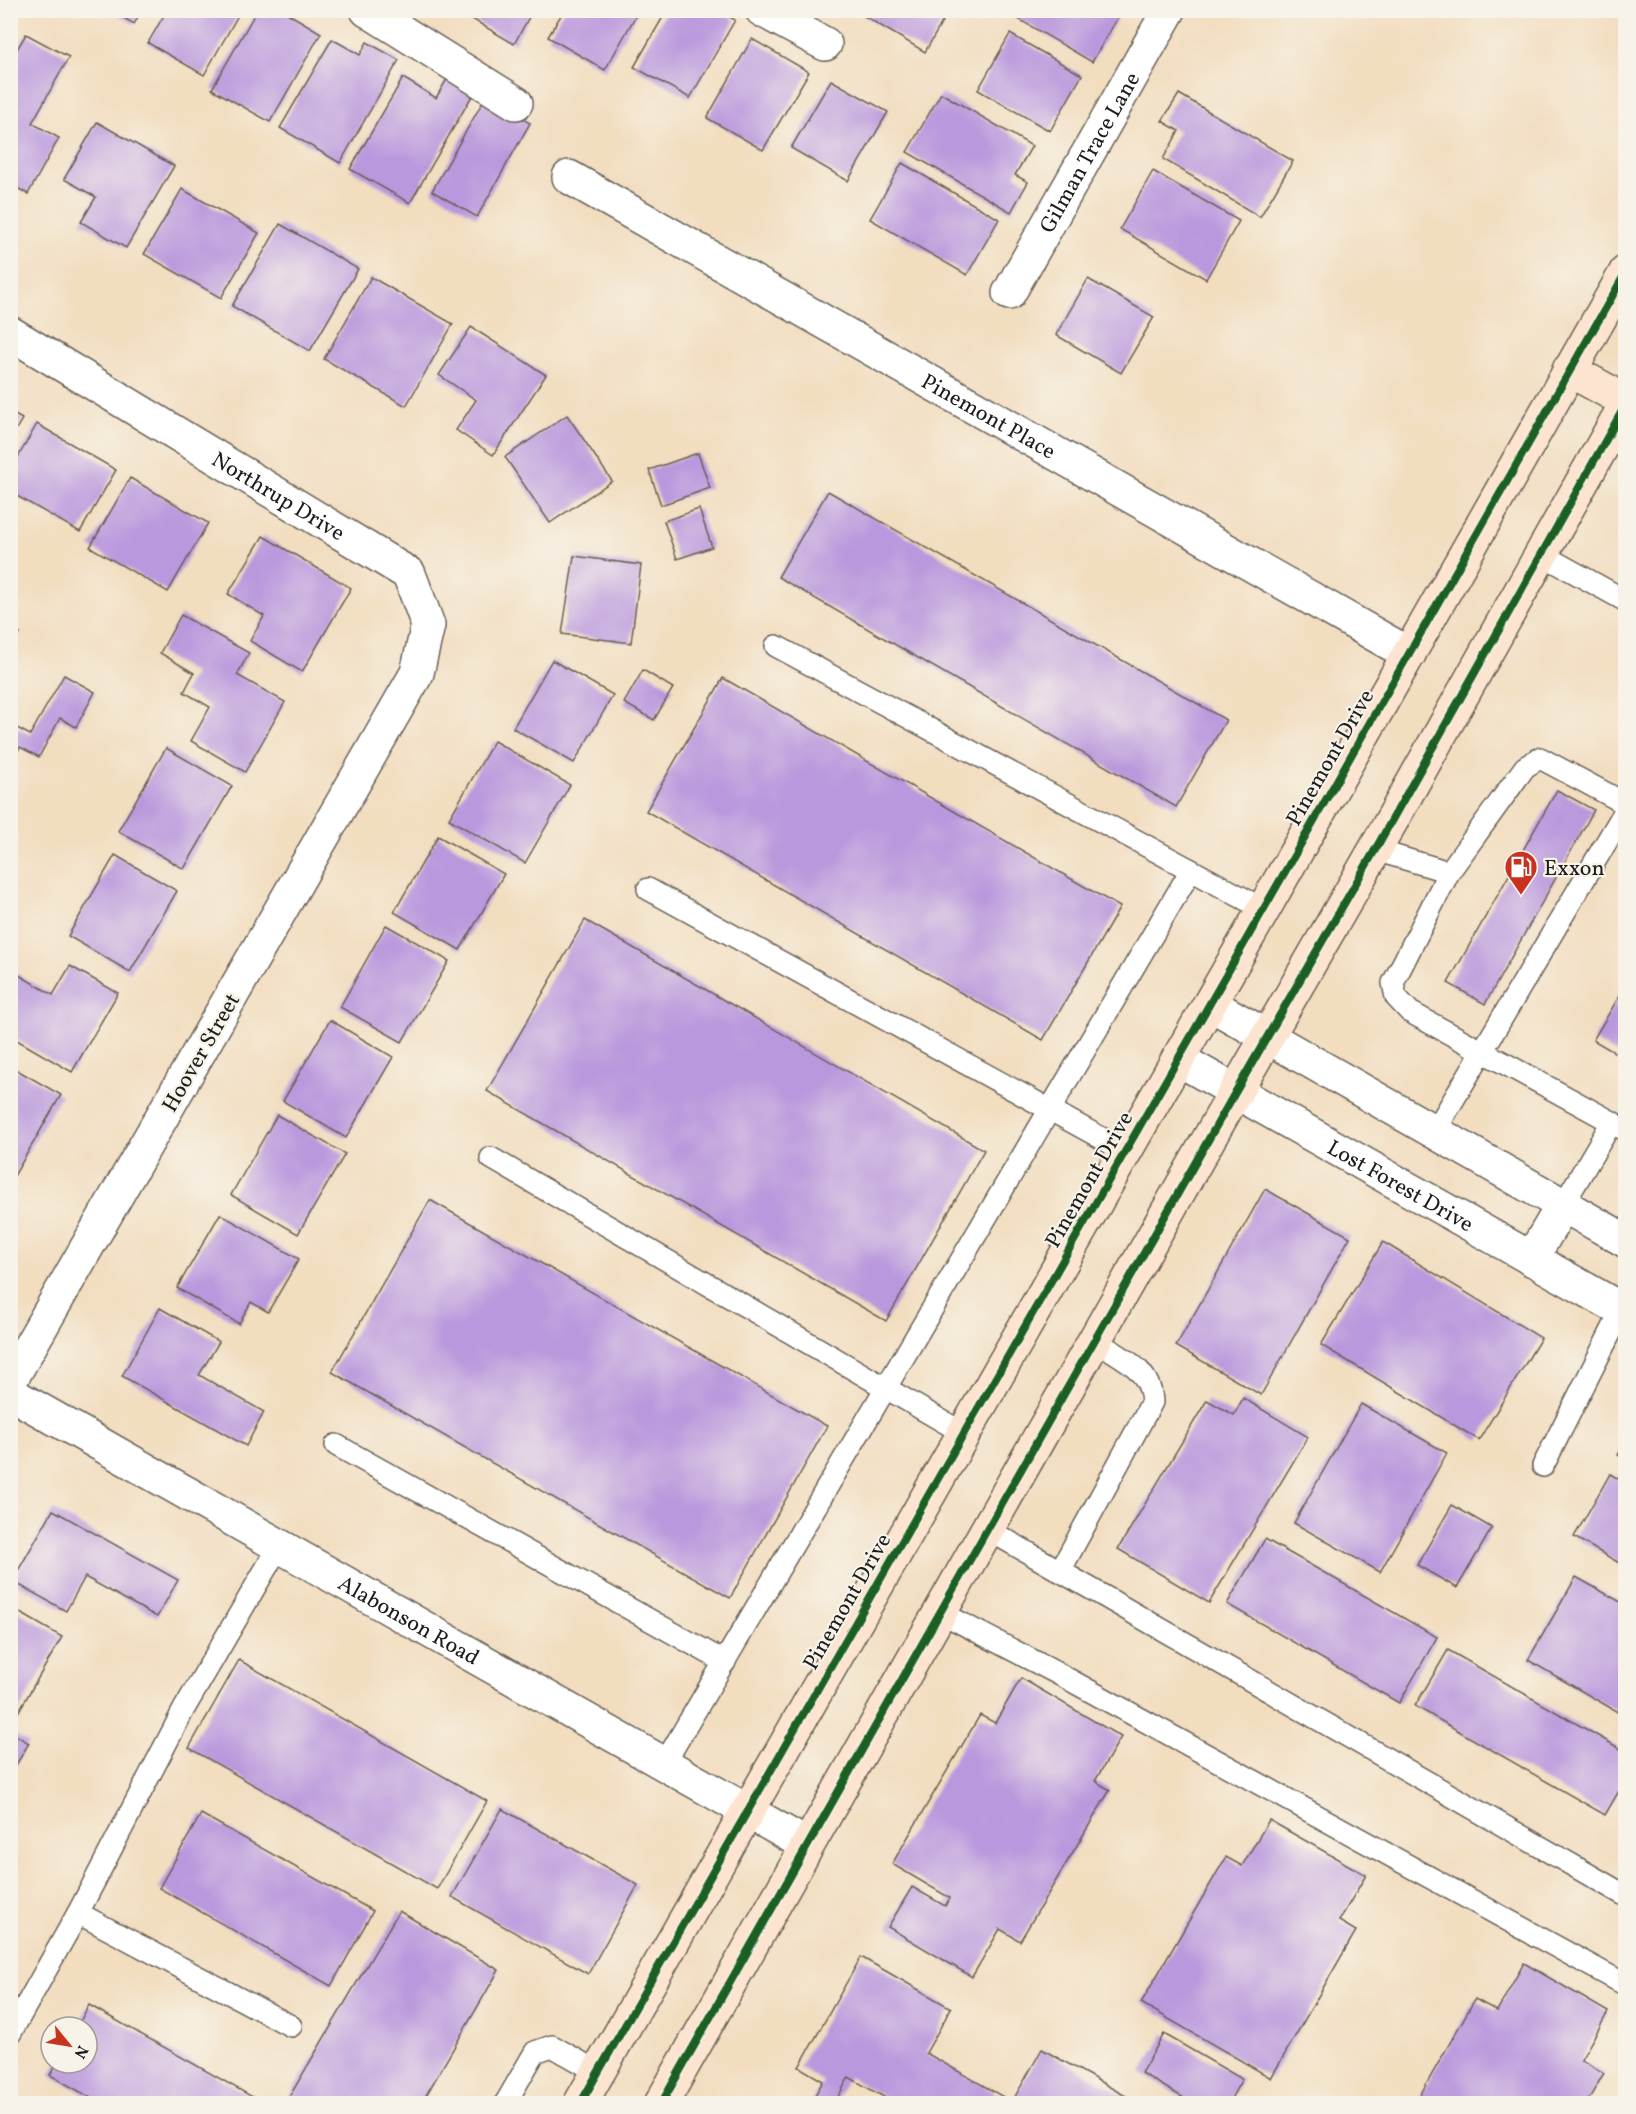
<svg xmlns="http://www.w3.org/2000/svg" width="1636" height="2114" font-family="Vollkorn,serif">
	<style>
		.building { fill: #ba98dd }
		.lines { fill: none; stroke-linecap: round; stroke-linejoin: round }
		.lane-casing { stroke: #676055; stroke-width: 24 }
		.street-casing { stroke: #676055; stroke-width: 36 }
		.secondary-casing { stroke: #676055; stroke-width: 36 }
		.lane { stroke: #fff; stroke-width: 21 }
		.street { stroke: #fff; stroke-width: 33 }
		.secondary { stroke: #fde4d0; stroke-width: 33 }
		.cycleway-casing { stroke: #f7f3e8; stroke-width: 11 }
		.cycleway { stroke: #1b5e20; stroke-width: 8 }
		.labels { text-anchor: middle; stroke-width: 4.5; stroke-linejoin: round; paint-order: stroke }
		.street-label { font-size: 22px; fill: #1c1c1c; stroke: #f7f3e8 }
		.poi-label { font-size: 22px; fill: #1c1c1c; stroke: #f7f3e8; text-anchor: start }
	</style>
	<rect width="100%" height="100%" fill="#f7f3e8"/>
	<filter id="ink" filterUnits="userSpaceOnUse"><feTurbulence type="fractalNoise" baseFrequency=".0167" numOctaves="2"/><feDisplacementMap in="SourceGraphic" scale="12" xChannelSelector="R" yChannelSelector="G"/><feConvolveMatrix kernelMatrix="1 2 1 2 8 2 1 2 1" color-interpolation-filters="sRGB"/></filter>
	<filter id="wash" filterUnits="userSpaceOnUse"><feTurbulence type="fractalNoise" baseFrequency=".008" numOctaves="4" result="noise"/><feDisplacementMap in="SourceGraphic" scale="24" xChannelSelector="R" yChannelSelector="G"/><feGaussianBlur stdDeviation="1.35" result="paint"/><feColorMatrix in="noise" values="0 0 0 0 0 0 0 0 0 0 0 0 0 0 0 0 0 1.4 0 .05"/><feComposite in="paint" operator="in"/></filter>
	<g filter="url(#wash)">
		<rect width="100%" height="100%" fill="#f2ddbf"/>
		<g id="blocks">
			<g class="building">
				<polygon points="110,10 142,10 134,24"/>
				<polygon points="167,10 241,10 204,75 148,43"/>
				<polygon points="257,10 289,10 287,13 321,33 270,122 212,89"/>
				<polygon points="457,10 533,10 514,44"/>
				<polygon points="564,10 639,10 605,70 548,37"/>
				<polygon points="667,10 718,10 735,20 690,98 634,67"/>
				<polygon points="854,10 949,10 925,52"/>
				<polygon points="1003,10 1122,10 1092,62"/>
				<polygon points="26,34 69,57 32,123 59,138 28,194 10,184 10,61"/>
				<polygon points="1010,34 1082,75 1050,131 978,90"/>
				<polygon points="332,39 360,55 367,42 399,60 340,163 280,128"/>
				<polygon points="752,39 809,72 763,150 707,118"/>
				<polygon points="403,78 436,98 447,79 473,94 410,203 350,169"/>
				<polygon points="831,80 888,112 848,181 791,148"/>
				<polygon points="941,93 1032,146 1015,175 1028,182 1011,212 907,152"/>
				<polygon points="1179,94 1293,161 1260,217 1163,159 1179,131 1162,121"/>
				<polygon points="485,98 530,123 477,217 432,191"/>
				<polygon points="97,122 174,166 126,248 81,222 96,197 64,179"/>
				<polygon points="902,163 999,219 967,275 870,219"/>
				<polygon points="1153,171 1239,221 1206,279 1120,229"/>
				<polygon points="182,189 259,233 221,298 144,254"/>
				<polygon points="280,224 358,269 310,351 232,306"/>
				<polygon points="371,277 453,324 406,406 324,359"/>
				<polygon points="1088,279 1154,317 1121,373 1056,335"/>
				<polygon points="471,327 546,375 493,455 456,430 476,400 439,375"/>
				<polygon points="10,412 22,419 10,440"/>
				<polygon points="567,415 612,481 550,523 505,457"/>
				<polygon points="37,424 116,470 80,532 10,492 10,471"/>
				<polygon points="698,453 710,488 661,505 649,470"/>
				<polygon points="130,478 208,523 168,592 90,547"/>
				<polygon points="828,491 1226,720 1176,807 778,577"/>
				<polygon points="699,509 712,547 677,559 664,521"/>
				<polygon points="263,536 351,588 302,672 250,641 264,616 228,594"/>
				<polygon points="574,556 641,565 631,643 562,634"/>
				<polygon points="181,615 249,653 237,675 285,702 245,772 191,741 210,707 184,692 194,673 160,653"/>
				<polygon points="10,624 20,634 10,643"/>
				<polygon points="552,660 613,695 574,763 513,728"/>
				<polygon points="643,670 673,688 654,720 624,703"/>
				<polygon points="64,675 95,692 76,727 60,718 39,757 20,747 10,765 10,724 30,735"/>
				<polygon points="723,678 1120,907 1043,1040 646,811"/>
				<polygon points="494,741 570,785 525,863 449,819"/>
				<polygon points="166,748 232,786 184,869 118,831"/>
				<polygon points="1557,790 1594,810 1485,1004 1448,983"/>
				<polygon points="438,836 504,874 460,950 394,912"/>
				<polygon points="115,855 177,891 130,972 68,936"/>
				<polygon points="585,920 984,1150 886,1321 487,1091"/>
				<polygon points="386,925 449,961 402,1042 340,1007"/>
				<polygon points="70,966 118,993 72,1072 10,1036 10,978 14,972 53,995"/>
				<polygon points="1626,985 1626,1059 1593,1040"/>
				<polygon points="330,1020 393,1057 346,1138 283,1101"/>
				<polygon points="10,1066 61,1095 14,1176 10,1174"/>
				<polygon points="277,1115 345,1154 298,1234 231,1195"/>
				<polygon points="1265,1189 1350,1237 1261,1395 1176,1346"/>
				<polygon points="430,1200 827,1426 730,1598 332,1372"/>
				<polygon points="220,1214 299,1259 268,1312 251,1302 239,1324 177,1288"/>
				<polygon points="1383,1242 1541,1338 1479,1440 1321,1345"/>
				<polygon points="160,1308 219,1342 199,1375 264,1412 246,1446 122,1376"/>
				<polygon points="1243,1398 1308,1437 1209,1603 1118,1549 1207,1400 1234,1415"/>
				<polygon points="1361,1404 1447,1453 1380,1572 1294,1523"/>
				<polygon points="1626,1443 1626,1460 1618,1455"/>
				<polygon points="1610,1474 1626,1483 1626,1567 1574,1537"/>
				<polygon points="1452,1505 1492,1528 1457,1588 1417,1565"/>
				<polygon points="53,1510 178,1580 157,1617 85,1577 66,1611 12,1581"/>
				<polygon points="1265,1539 1437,1637 1399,1703 1227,1604"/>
				<polygon points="1576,1577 1626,1605 1626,1717 1528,1660"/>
				<polygon points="10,1607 62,1637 16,1716 10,1713"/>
				<polygon points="1448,1650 1626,1752 1626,1779 1605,1815 1415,1706"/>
				<polygon points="239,1660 487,1801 437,1889 189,1748"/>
				<polygon points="1021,1678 1121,1737 1095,1781 1110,1790 1020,1941 1000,1929 972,1977 888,1927 912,1887 945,1906 950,1898 892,1864 980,1715 995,1723"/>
				<polygon points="10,1732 29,1743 10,1775"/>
				<polygon points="502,1809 638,1885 588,1974 452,1897"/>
				<polygon points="201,1814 373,1911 331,1986 159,1888"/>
				<polygon points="1269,1820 1366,1875 1339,1921 1356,1931 1271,2078 1141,2003 1226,1857 1242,1866"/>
				<polygon points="399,1911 499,1970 421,2104 285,2104"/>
				<polygon points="861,1957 951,2008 926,2053 1012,2102 1042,2049 1140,2104 896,2104 849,2077 834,2104 810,2104 823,2081 799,2067"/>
				<polygon points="1524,1963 1608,2012 1581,2060 1604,2073 1586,2104 1415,2104 1475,1999 1497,2011"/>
				<polygon points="89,2005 265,2104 102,2104 50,2075 57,2063 87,2063 87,2027 77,2027"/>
				<polygon points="1164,2034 1242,2079 1228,2104 1194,2104 1141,2073"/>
			</g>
		</g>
	</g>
	<g filter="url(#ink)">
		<use href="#blocks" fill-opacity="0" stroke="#676055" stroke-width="1.5"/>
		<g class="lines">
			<g class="lane-casing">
				<g id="lane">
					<polyline points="1541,554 1626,601"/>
					<polyline points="776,646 1191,870"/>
					<polyline points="1626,804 1540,758 1525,767 1449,872 1393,983 1396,997 1410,1012 1612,1122 1626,1131"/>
					<polyline points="1375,850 1449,872"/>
					<polyline points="648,889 1125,1151"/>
					<polyline points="1435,1131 1626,809"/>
					<polyline points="491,1158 963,1433"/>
					<polyline points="1563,1205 1612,1122"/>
					<polyline points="336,1445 725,1662"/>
					<polyline points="1543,1466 1622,1310"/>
					<path d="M987,1529L1060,1571L1152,1402C1151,1368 1120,1357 1094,1340"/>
					<polyline points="1060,1571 1626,1896"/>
					<polyline points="940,1612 1070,1680 1626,1985"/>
					<polyline points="664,1764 1191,870 1263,909"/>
					<polyline points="78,1913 291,2026"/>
					<polyline points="10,2034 78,1913 184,1709 279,1546"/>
					<polyline points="505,2104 535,2052 552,2046 598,2072"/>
				</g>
			</g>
			<g class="street-casing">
				<g id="street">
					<polyline points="367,10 516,103"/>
					<polyline points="762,10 825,44"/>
					<path id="s1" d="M569,177L1409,654"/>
					<path id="s2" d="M1009,293L1169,10"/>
					<path id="s3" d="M10,333L409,574L428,625L417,673L10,1381"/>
					<polyline points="1210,1004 1626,1241"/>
					<path id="s4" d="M1178,1059L1626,1312"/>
					<polyline points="1531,1259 1563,1205"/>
					<path id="s5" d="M10,1393L807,1845"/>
				</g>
			</g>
			<g class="secondary-casing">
				<g id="secondary">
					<polyline points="1569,370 1626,401"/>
					<polyline points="580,2104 1241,949 1626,272"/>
					<polyline points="661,2104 1236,1091 1375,850 1626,404"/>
				</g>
			</g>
			<use href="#lane" class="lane"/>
			<use href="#street" class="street"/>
			<use href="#secondary" class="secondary"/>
			<g class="cycleway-casing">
				<g id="cycleway">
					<polyline points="580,2104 1241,949 1626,272"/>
					<polyline points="661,2104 1236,1091 1375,850 1626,404"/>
				</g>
			</g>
			<use href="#cycleway" class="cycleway"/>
		</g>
	</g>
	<defs>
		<g id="fuel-pin" transform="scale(1.725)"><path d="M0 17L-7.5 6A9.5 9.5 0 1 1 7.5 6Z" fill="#c8321e" stroke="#f7f3e8"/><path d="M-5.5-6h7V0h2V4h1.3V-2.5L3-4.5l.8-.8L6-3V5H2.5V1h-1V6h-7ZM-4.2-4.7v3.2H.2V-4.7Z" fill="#fff"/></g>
	</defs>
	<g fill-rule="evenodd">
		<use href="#fuel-pin" x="1521" y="867"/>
	</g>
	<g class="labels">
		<g class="street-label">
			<text dy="8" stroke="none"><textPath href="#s2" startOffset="162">Gilman Trace Lane</textPath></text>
			<text dy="8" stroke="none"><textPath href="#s1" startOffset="483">Pinemont Place</textPath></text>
			<text dy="8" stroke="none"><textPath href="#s3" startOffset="314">Northrup Drive</textPath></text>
			<text transform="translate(1329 757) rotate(-60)" y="8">Pinemont Drive</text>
			<text transform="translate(200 1052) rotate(-60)" y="8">Hoover Street</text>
			<text transform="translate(1088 1179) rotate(-60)" y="8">Pinemont Drive</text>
			<text dy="8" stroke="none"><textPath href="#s4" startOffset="256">Lost Forest Drive</textPath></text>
			<text transform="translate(846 1601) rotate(-60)" y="8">Pinemont Drive</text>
			<text dy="8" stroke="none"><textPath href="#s5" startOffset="459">Alabonson Road</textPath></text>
		</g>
		<g class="poi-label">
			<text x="1544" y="875">Exxon</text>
		</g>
	</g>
	<rect width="1636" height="2114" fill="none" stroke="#f7f3e8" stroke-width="36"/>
	<g transform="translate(69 2045) rotate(120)"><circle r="28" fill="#f7f3e8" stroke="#9f9d96" stroke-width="1.5"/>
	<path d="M0-4.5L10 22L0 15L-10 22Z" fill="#c8321e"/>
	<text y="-9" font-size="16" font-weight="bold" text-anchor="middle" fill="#1c1c1c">N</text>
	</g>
</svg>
